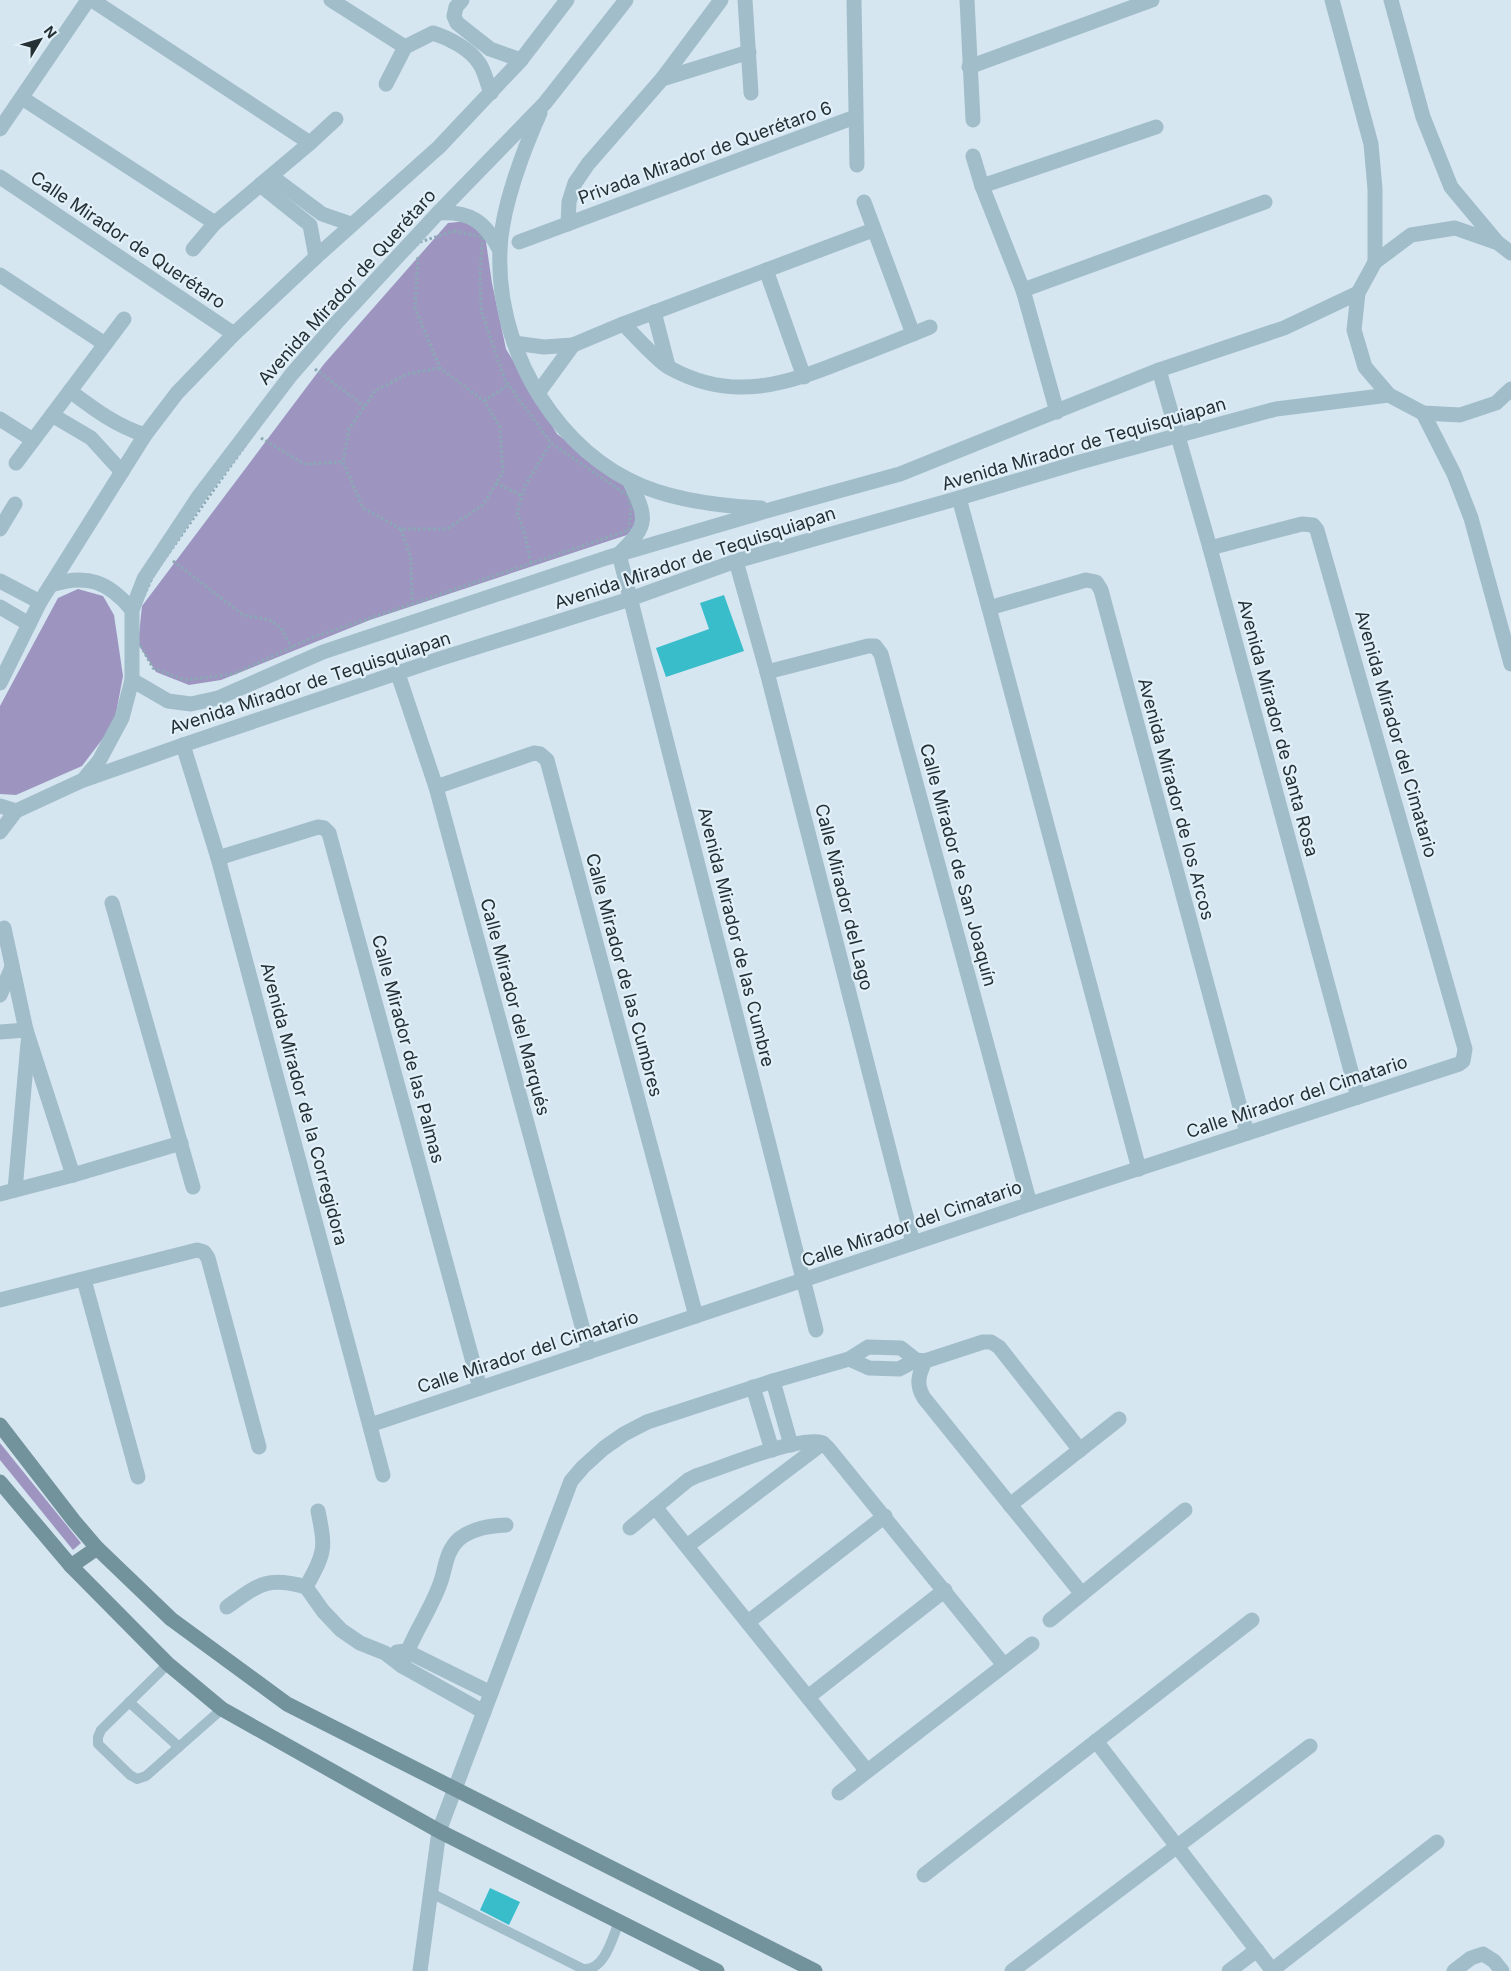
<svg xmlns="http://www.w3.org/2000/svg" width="1511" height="1971" font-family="Inter,sans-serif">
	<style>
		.green { fill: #9d95c0 }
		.building { fill: #39bdcb }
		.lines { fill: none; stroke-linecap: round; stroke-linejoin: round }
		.path { stroke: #8ba9b5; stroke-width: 3; stroke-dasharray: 2.5 2.5; stroke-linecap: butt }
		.lane { stroke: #a1bdc9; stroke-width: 10 }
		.street { stroke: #a1bdc9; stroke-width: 15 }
		.secondary { stroke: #72939c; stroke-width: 15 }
		.labels { text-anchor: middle; stroke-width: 4.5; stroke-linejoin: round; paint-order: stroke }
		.street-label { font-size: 18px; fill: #243033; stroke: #e1f0f9 }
	</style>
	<rect width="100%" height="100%" fill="#d5e6f1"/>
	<g class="green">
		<polygon points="468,221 485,235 492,283 506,349 557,434 633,491 640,505 633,533 370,620 221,680 189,685 156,672 138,644 142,606 324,364 448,223"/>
		<polygon points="78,589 103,596 114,615 123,676 114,724 82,766 16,795 0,794 0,706 58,598"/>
		<polygon points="0,1443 81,1543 73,1550 0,1460"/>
	</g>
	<g class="building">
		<polygon points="724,595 744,651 666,677 656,648 709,629 700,603"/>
		<polygon points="490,1888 520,1902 509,1925 480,1910"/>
	</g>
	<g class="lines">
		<g class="path">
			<polygon points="454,231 483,237 480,270 481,310 505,380 551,443 627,495 631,508 629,530 314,637 233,674 185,680 153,668 137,639 137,611 154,574 279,398 376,284 420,242"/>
			<polyline points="418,257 415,308 440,368 484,401 500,427 503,472 483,505 447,529 401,529 363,508 343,462 349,429 375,391 407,374 440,368"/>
			<polyline points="315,369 364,406"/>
			<polyline points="484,401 508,385"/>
			<polyline points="261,438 304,464 343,462"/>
			<polyline points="496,483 522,496"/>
			<polyline points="401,529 411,559 412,604"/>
			<polyline points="173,561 243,615 270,620 281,628 292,648"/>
			<polyline points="531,563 525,535 517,512 526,484 551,443"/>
		</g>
		<g class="lane">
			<polyline points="168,1664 101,1730 98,1737 98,1744 130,1775 137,1779 146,1776 222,1709"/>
			<polyline points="129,1702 179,1747"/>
			<path d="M431,1893L583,1969C605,1971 612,1938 619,1922"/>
		</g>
		<g class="street">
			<polyline points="92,0 310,143"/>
			<polyline points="331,0 405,47"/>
			<polyline points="462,0 456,7 454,16 457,23 490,49 521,60"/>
			<polyline points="745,0 751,93"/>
			<polyline points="854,0 857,165"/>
			<polyline points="967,0 973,120"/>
			<polyline points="1332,0 1371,144 1375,189 1375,262"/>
			<polyline points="1391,0 1423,117 1451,187 1497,242"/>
			<polyline points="969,67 1152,0"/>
			<polyline points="662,79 749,52"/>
			<path d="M386,84L405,47L433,33C449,38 470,49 479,63C485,71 487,84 491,93"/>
			<polyline points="22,98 215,223"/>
			<path d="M540,113C523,151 501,209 500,251C496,341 547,438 629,480C668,500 718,506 761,508"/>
			<polyline points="0,129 88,0"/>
			<polyline points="973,156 982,186 1023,290 1057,412"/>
			<polyline points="271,176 322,214 351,224"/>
			<polyline points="0,177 234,334"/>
			<polyline points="260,185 310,225 316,257"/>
			<polyline points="982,186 1156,127"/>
			<polyline points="864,202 913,334"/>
			<path d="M438,213C469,211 485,221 499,249"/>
			<polyline points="568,224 569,202 575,183 588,164 662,79 721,0"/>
			<polyline points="519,242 855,117"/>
			<polyline points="193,249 215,223 310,143 336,119"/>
			<polyline points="1511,253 1498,243 1455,228 1411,235 1375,262 1358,293 1354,330 1365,367 1389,395 1423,413 1460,415 1496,403 1511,389"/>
			<polyline points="766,270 804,377"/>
			<polyline points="0,275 105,344"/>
			<polyline points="1023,290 1265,202"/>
			<polyline points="654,312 668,366"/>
			<path d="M623,324C635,335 657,361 670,368C733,403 787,384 849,359C876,349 903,338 930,327"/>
			<polyline points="514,343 544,347 573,345 623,324 873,230"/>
			<polyline points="1159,370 1210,548 1358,1097"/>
			<path d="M70,391C94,409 116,426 145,435"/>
			<polyline points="538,393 573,345"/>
			<polyline points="1423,413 1454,474 1471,518 1511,664"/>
			<polyline points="52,415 91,438 122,472"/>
			<polyline points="0,419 33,440"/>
			<polyline points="16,463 124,319"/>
			<path d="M629,480C647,518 650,524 619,554L816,1330"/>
			<polyline points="959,498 989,608 1139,1169"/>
			<polyline points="0,529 15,504"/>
			<polyline points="736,561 767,672 913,1243"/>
			<polyline points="0,581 40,602"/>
			<path d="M51,585C87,573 109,582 132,610"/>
			<polyline points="0,607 29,624"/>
			<polyline points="989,608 1086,580 1096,582 1101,590 1247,1133"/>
			<polyline points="767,672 868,646 875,646 881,654 1030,1204"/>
			<polyline points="398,674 436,787 589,1352"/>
			<polyline points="132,680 168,701 191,704 218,698 323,652 606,558 773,509 900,474 1159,370 1284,328 1358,293"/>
			<polyline points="0,683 40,602 145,435 177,393 234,334 316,257 439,147 521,60 567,0"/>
			<polyline points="183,745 218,858 383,1475"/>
			<polyline points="83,780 99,761 122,718 132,680 132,610 144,579 199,496 291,375 337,322 438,213 545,103 626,0"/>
			<polyline points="436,787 534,753 540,754 547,760 696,1316"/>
			<polyline points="0,806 16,811"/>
			<polyline points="0,832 16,811 81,781 183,745 439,659 630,599 736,561 959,498 1080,462 1276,409 1389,395"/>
			<polyline points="218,858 318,827 324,828 329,833 480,1388"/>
			<polyline points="112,903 193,1187"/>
			<polyline points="4,928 26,1030 73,1175"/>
			<polyline points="0,995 12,967"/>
			<polyline points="0,1032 26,1030"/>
			<polyline points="15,1190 28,1043"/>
			<polyline points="0,1194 73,1175 181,1143"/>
			<polyline points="84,1280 138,1477"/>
			<polyline points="0,1300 197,1250 204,1252 208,1258 259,1447"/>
			<polyline points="849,1359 869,1368 899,1369 916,1360"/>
			<path d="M925,1361C918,1376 916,1385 924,1398L1082,1594"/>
			<polyline points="773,1381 791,1445"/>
			<polyline points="753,1387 772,1450"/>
			<polyline points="370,1425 1030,1204 1459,1064 1463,1061 1465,1049 1317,530 1313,525 1302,524 1210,548"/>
			<polyline points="1010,1505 1119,1419"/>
			<polyline points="655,1507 867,1771"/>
			<path d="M630,1528L688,1480L696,1476C724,1467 792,1438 819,1442C823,1443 825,1445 828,1448L1004,1665"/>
			<polyline points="687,1546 823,1443"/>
			<polyline points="306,1587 323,1611 341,1630 360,1643 385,1653 402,1666 484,1712"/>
			<path d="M227,1607C259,1584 267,1576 306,1587C325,1552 326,1550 318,1511"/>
			<polyline points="1050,1620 1185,1510"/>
			<polyline points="748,1622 885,1516"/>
			<polyline points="397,1652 406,1651 491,1693"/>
			<path d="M402,1666C411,1636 431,1611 441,1581C446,1566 446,1551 459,1539C473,1528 489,1526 506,1525"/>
			<polyline points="808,1697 945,1590"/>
			<polyline points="1096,1741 1272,1970"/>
			<polyline points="839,1793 1032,1644"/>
			<polyline points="924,1875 1252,1620"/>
			<polyline points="420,1971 439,1831 571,1481 583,1467 604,1448 624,1434 647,1422 773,1381 849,1359 868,1347 901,1348 916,1360 925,1361 983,1342 991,1342 999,1347 1080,1450"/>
			<polyline points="1012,1971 1310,1746"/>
			<polyline points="1229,1971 1257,1950"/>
			<polyline points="1271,1971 1437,1842"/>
			<polyline points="1454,1971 1471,1958 1483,1954 1494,1961 1502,1971"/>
		</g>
		<g class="secondary">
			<polyline points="0,1425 74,1521 97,1548 171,1619 287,1704 815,1971"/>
			<polyline points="0,1482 71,1566 168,1664 222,1709 439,1831 717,1971"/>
			<polyline points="71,1566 97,1548"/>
		</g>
	</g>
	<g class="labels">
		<g class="street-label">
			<text transform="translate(705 153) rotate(-20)" y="6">Privada Mirador de Querétaro 6</text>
			<text transform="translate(128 240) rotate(34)" y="6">Calle Mirador de Querétaro</text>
			<text transform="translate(347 287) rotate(-48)" y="6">Avenida Mirador de Querétaro</text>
			<text transform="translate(1084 444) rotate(-16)" y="6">Avenida Mirador de Tequisquiapan</text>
			<text transform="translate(695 558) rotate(-18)" y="6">Avenida Mirador de Tequisquiapan</text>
			<text transform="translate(310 683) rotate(-18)" y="6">Avenida Mirador de Tequisquiapan</text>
			<text transform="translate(1278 728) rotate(75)" y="6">Avenida Mirador de Santa Rosa</text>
			<text transform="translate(1396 734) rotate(74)" y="6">Avenida Mirador del Cimatario</text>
			<text transform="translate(1176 799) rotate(75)" y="6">Avenida Mirador de los Arcos</text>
			<text transform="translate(958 865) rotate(75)" y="6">Calle Mirador de San Joaquín</text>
			<text transform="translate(844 897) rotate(76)" y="6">Calle Mirador del Lago</text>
			<text transform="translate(736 937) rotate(76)" y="6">Avenida Mirador de las Cumbre</text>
			<text transform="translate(624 975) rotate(75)" y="6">Calle Mirador de las Cumbres</text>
			<text transform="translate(515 1007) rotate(75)" y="6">Calle Mirador del Marqués</text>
			<text transform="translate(408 1049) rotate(75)" y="6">Calle Mirador de las Palmas</text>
			<text transform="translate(1297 1097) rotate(-18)" y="6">Calle Mirador del Cimatario</text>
			<text transform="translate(304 1104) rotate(75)" y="6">Avenida Mirador de la Corregidora</text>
			<text transform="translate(912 1224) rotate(-19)" y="6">Calle Mirador del Cimatario</text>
			<text transform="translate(528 1352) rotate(-18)" y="6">Calle Mirador del Cimatario</text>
		</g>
	</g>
	<g transform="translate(40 40) rotate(52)" stroke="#e1f0f9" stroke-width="4" paint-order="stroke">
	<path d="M0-4L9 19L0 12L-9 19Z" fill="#243033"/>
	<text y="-8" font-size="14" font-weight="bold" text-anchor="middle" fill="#243033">N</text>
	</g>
</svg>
